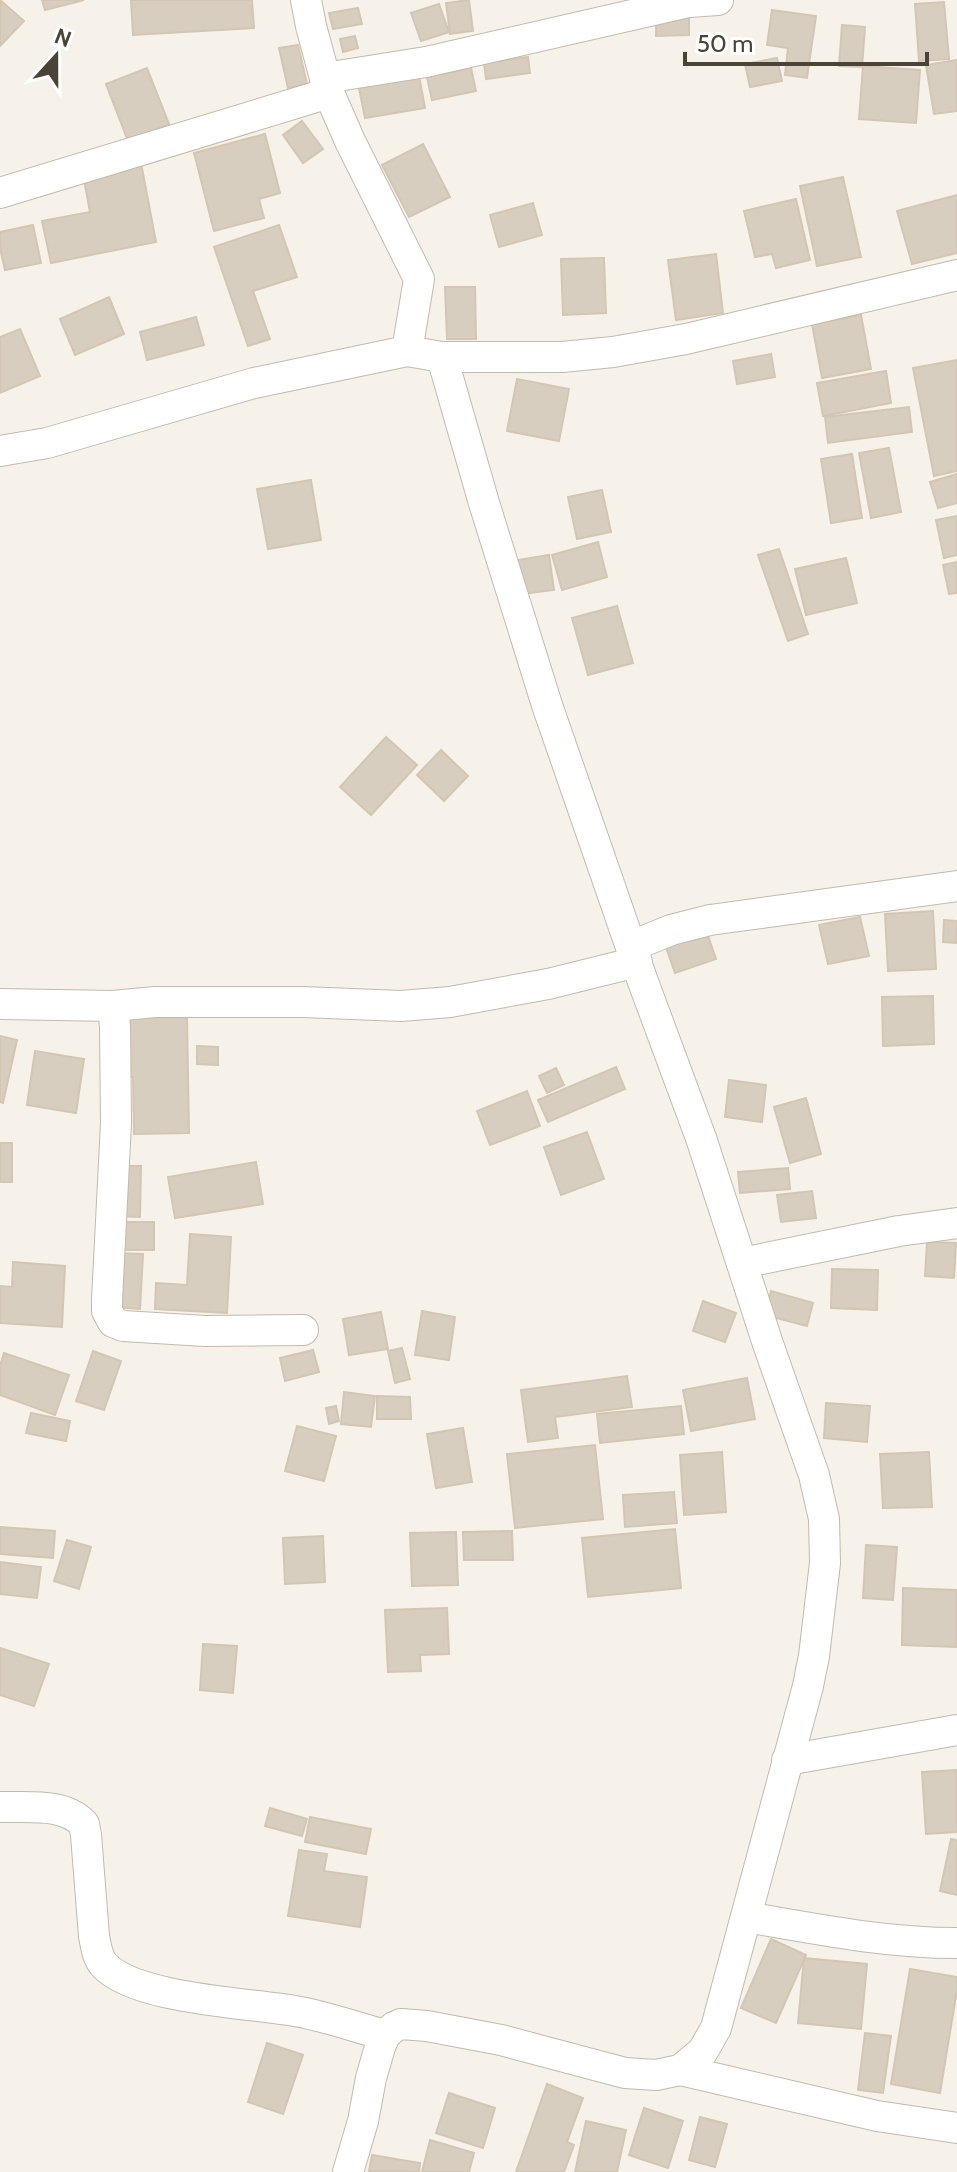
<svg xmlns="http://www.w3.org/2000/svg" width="957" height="2172" font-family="Cabin,sans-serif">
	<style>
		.building { fill: #d8cebf; stroke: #d3c6b2; stroke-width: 2 }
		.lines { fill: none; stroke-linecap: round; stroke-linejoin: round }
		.street-casing { stroke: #c2baac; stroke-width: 32 }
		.street { stroke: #fff; stroke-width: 30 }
	</style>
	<rect width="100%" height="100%" fill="#f6f2ea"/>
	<g class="building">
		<polygon points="0,0 24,21 0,46"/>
		<polygon points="42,0 84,0 45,10"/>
		<polygon points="131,0 252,0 254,28 133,35"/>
		<polygon points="469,0 473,31 450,34 446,3"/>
		<polygon points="944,2 949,59 919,61 915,4"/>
		<polygon points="439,4 449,32 421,41 411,13"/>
		<polygon points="358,8 362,24 333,29 329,13"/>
		<polygon points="772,10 816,16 807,78 785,75 788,48 767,45"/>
		<polygon points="656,13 689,13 689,35 656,36"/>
		<polygon points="842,25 865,27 862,67 839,66"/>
		<polygon points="355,36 358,48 343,52 340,39"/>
		<polygon points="298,45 307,84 288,88 279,48"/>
		<polygon points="528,57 530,73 486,79 484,63"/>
		<polygon points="777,58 782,81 750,87 745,64"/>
		<polygon points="957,60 957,111 934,114 926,65"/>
		<polygon points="863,66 920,70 916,123 859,119"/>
		<polygon points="147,68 169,124 128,141 106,84"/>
		<polygon points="471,68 476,91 432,100 427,77"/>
		<polygon points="418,71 425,108 365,118 358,83"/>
		<polygon points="302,121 323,149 303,163 283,135"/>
		<polygon points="265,134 280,193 259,199 264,218 214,231 194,153"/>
		<polygon points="423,144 450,197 409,217 382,165"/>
		<polygon points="141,163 156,242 51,263 42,221 90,212 83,174"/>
		<polygon points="843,177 861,257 817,266 800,186"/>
		<polygon points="957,195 957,253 912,264 897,211"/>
		<polygon points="796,199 810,260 776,268 772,254 755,257 744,211"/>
		<polygon points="533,203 542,235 499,247 490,215"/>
		<polygon points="33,225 41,263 5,270 0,248 0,232"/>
		<polygon points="279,225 297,277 253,291 270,339 248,346 214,247"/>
		<polygon points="716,254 723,313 676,320 668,260"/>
		<polygon points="604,258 606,313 563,315 561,259"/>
		<polygon points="445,287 475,287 476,339 447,339"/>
		<polygon points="109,297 124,334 75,355 60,319"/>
		<polygon points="861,315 871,369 822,378 812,324"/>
		<polygon points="196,317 204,345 147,360 140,332"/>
		<polygon points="20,329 40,376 0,393 0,337"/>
		<polygon points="771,354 775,377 737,384 733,361"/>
		<polygon points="957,360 957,471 934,476 913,368"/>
		<polygon points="886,371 891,403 823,416 817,383"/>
		<polygon points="517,379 569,389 559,441 507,431"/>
		<polygon points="909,407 912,432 828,443 825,417"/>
		<polygon points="889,448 901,512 871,518 859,453"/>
		<polygon points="852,454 862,518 831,523 821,459"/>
		<polygon points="957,474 957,503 938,508 930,482"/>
		<polygon points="311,480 321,540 268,549 257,489"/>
		<polygon points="602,490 611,532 577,539 568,497"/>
		<polygon points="957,516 957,555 944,558 936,520"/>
		<polygon points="598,542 607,577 562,590 552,555"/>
		<polygon points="779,549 808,634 788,641 758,555"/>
		<polygon points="549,555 554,590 523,594 518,560"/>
		<polygon points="846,558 857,603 806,615 795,569"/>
		<polygon points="957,562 957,593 949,594 943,565"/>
		<polygon points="617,606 633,663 588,675 572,618"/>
		<polygon points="386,737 417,765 371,815 340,787"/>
		<polygon points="441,750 468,776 444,801 417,775"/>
		<polygon points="933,911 936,969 888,971 885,914"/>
		<polygon points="860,917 869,956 828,964 819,925"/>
		<polygon points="944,920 957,921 957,943 943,942"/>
		<polygon points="707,933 716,959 675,973 666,947"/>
		<polygon points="933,996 934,1044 883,1046 882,997"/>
		<polygon points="187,1017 189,1133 134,1134 133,1077 113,1077 114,1018"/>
		<polygon points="0,1036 17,1040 3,1103 0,1102"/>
		<polygon points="197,1046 218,1047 218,1065 197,1064"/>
		<polygon points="35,1051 84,1059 76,1113 27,1105"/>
		<polygon points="616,1067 625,1089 548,1122 538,1100"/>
		<polygon points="556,1068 564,1085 547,1093 539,1076"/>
		<polygon points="729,1080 766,1085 762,1122 725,1117"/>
		<polygon points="527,1091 540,1126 490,1145 477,1111"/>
		<polygon points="806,1098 821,1154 790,1163 774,1107"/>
		<polygon points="587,1132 604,1179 561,1195 544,1147"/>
		<rect x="0" y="1143" width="12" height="39"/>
		<polygon points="256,1162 263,1204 175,1218 168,1177"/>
		<polygon points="116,1166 141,1166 140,1217 115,1216"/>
		<polygon points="788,1168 790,1189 740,1193 738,1172"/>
		<polygon points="812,1191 816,1218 781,1222 777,1195"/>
		<rect x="114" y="1222" width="40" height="28"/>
		<polygon points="190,1234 231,1237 227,1313 155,1309 156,1283 187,1285"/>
		<polygon points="927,1242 956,1243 954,1278 925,1276"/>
		<polygon points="115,1253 143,1254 140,1309 113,1307"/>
		<polygon points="13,1262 65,1266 62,1327 0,1323 0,1286 12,1287"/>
		<polygon points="832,1269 878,1270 877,1310 831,1308"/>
		<polygon points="771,1291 813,1303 807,1326 765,1315"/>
		<polygon points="703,1301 736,1313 725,1342 693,1331"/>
		<polygon points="422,1311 455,1317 449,1360 415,1355"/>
		<polygon points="381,1312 388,1349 349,1355 343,1319"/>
		<polygon points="402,1348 410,1379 395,1383 388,1351"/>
		<polygon points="313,1350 319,1372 285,1381 280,1358"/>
		<polygon points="93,1351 121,1361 104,1410 76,1401"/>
		<polygon points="4,1353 69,1375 55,1415 0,1395 0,1366"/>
		<polygon points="627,1376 632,1407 555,1417 558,1438 528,1442 521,1390"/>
		<polygon points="747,1378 755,1419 691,1431 683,1390"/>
		<polygon points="344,1392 375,1396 371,1427 341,1424"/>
		<polygon points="377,1396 410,1397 411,1419 377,1419"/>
		<polygon points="826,1403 870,1406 867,1442 824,1438"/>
		<polygon points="336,1406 339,1421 329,1424 326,1408"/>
		<polygon points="681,1406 684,1434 600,1443 597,1414"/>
		<polygon points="31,1413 70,1421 66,1441 26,1433"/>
		<polygon points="297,1426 336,1436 324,1481 285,1471"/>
		<polygon points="463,1428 472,1482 436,1488 427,1434"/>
		<polygon points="595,1445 603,1519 515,1528 507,1454"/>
		<polygon points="722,1452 726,1512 684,1515 680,1455"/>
		<polygon points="929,1452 932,1507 883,1508 880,1454"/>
		<polygon points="674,1492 677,1523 625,1527 623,1495"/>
		<polygon points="0,1527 55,1531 53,1558 0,1554"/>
		<polygon points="675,1529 681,1588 588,1597 582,1538"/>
		<polygon points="512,1531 513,1560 464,1560 463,1532"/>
		<polygon points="456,1532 458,1585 412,1586 410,1533"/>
		<polygon points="323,1536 325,1582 285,1584 283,1538"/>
		<polygon points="67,1540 91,1547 79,1589 54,1581"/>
		<polygon points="866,1545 897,1547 893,1600 863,1598"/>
		<polygon points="0,1562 41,1567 37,1598 0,1594"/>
		<polygon points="903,1588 957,1590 957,1647 902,1645"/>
		<polygon points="447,1608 449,1654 420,1655 421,1671 388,1672 385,1610"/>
		<polygon points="203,1644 237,1646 233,1693 200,1690"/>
		<polygon points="0,1648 49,1664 34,1706 0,1695"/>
		<polygon points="957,1770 957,1832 926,1834 922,1772"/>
		<polygon points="270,1808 307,1819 302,1836 265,1826"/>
		<polygon points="310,1817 371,1829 366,1854 305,1842"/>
		<polygon points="951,1839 957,1840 957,1895 940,1891"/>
		<polygon points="299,1850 327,1854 324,1871 367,1877 360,1927 288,1916"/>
		<polygon points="771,1939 806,1955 776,2023 741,2008"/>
		<polygon points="804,1958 867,1964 861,2029 798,2023"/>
		<polygon points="910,1969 957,1977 957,1990 940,2093 891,2084"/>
		<polygon points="865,2033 891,2036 883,2093 858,2090"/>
		<polygon points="267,2043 303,2055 283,2114 248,2102"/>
		<polygon points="547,2084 583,2098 567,2142 574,2145 564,2172 516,2172"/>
		<polygon points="449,2093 495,2108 483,2148 436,2133"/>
		<polygon points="644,2108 683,2121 668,2168 629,2155"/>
		<polygon points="700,2117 727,2124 715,2167 689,2160"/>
		<polygon points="586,2121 626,2130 617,2172 575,2172"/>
		<polygon points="430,2140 474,2153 469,2172 422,2172"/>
		<polygon points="372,2155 420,2163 419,2172 369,2171"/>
	</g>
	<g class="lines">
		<g class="street-casing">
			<g id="street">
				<polyline points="306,0 311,26 329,93 350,141 419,279 407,351 442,357 484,503 547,705 642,979 701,1138 768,1344 814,1475 824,1519 825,1563 814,1656 808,1686 716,2028 703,2051 680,2070"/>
				<polyline points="325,78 426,62 689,2 718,0"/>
				<polyline points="0,193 329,93"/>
				<polyline points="442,357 562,357 613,352 686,339 957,275"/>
				<polyline points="0,451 47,443 254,383 407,351"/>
				<polyline points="632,946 671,930 710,920 957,886"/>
				<polyline points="0,1004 113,1006 155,1002 303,1002 401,1006 450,1002 548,984 637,962"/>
				<polyline points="113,1006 115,1027 116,1123 107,1300 107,1311 113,1322 123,1326 205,1331 303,1330"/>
				<polyline points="742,1263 899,1231 957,1223"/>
				<polyline points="787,1760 957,1730"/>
				<path d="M0,1807C27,1808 63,1802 84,1824L86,1835L94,1936C96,1946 97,1957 104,1965C135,1999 249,2003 295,2011C325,2016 355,2027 385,2035"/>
				<path d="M746,1917C815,1929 886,1943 957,1943"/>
				<polyline points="348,2172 363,2121 371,2078 380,2047 385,2035 394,2027 401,2024 427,2026 501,2040 625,2073 656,2075 680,2070 877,2116 957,2128"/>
			</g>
		</g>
		<use href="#street" class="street"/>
	</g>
	<g transform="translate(56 56) rotate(21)" stroke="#ffffff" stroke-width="6" paint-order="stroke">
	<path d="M0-6L14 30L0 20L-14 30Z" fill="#4a4338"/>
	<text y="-12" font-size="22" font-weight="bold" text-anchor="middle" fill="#4a4338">N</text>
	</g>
	<path d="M685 52v12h242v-12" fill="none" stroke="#4a4338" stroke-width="4"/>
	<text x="697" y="52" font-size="24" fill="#4a4338" stroke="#ffffff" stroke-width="6" paint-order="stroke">50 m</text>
</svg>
